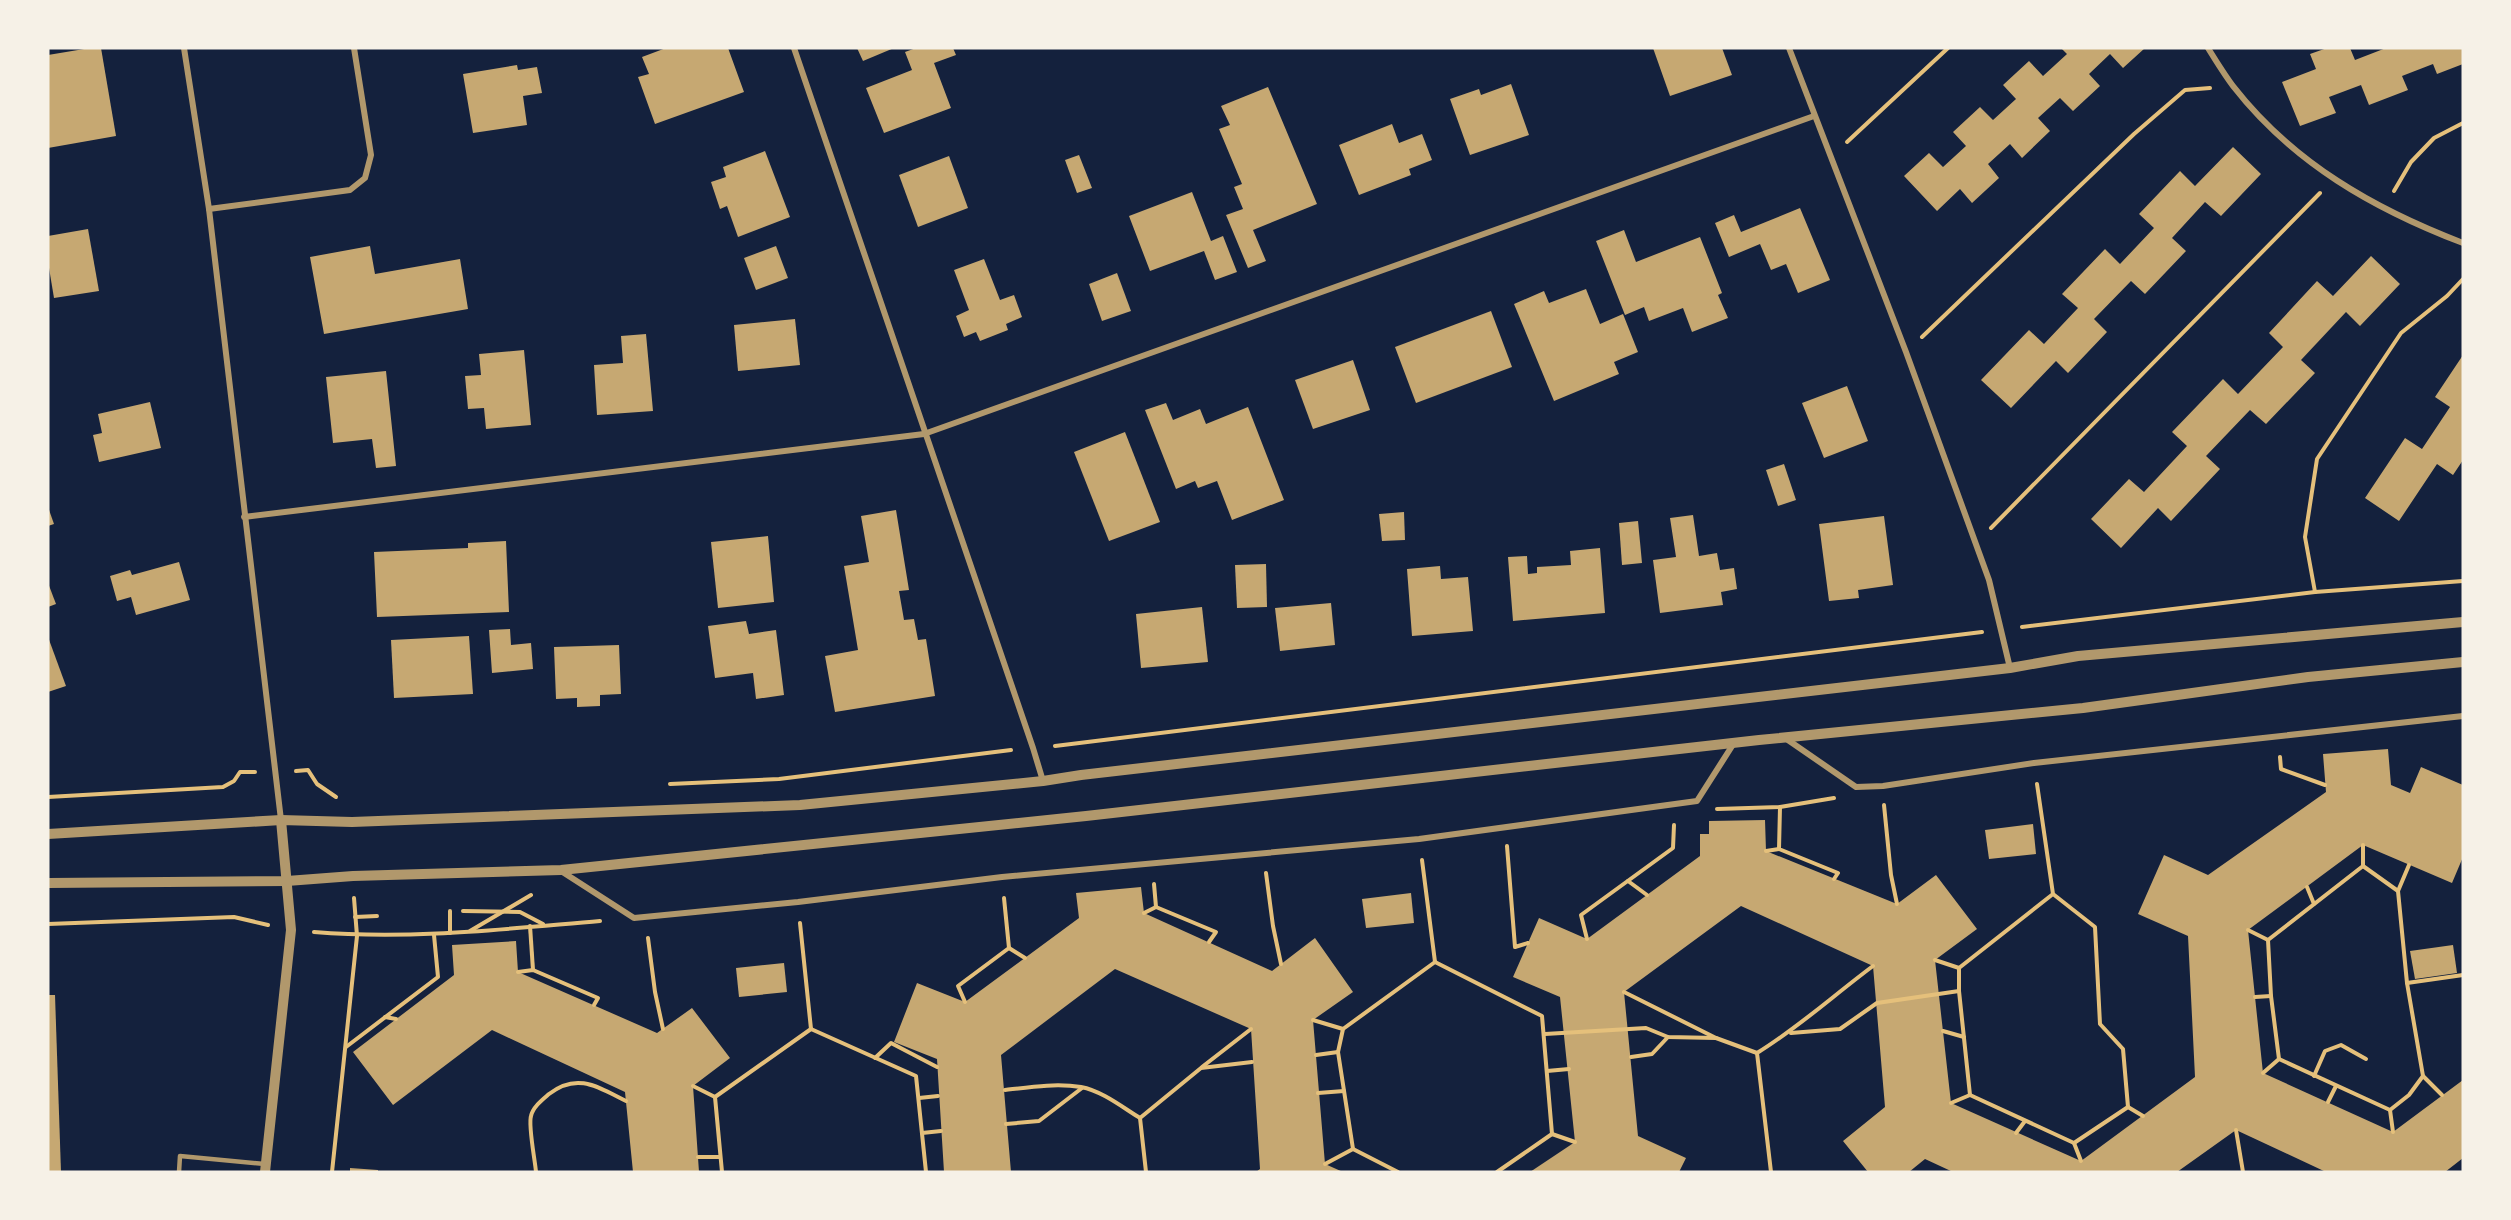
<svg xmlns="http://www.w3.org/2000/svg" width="2511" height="1220" font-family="Commissioner,sans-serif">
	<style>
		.building { fill: #c6a872 }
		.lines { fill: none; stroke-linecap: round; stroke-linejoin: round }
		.path { stroke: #e5c07b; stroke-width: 4 }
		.service { stroke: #b1986c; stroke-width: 4.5 }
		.minor { stroke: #b1986c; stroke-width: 6 }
		.tertiary { stroke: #b1986c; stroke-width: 10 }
	</style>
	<rect width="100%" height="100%" fill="#14213d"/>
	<g class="building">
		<polygon points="90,48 101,48 116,136 48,148 48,55"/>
		<polygon points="666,48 728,48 744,92 655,124 638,77 649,74 642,57"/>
		<polygon points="857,48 894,48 863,61"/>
		<polygon points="916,48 953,48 956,55 934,63 951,108 884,133 866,88 912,70 905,52"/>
		<polygon points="1653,48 1722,48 1732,75 1670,96"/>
		<polygon points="2061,48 2145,48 2123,68 2110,54 2089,74 2100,86 2073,111 2060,98 2038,118 2050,131 2022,158 2010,144 1988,164 1999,178 1972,203 1960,189 1937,211 1904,176 1929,153 1943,167 1966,146 1953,132 1980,107 1993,120 2016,99 2003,85 2029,61 2043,76 2067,54"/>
		<polygon points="2327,48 2350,48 2355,60 2386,48 2463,48 2463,64 2437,74 2433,64 2402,76 2408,90 2369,105 2361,85 2329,97 2336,113 2300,126 2282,82 2316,69 2310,54"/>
		<polygon points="517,65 518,70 537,67 542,93 523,96 527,125 473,133 463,74"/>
		<polygon points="1511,84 1529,135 1470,155 1450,99 1479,89 1481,95"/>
		<polygon points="1268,87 1317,204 1253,230 1266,261 1248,268 1226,215 1243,209 1234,187 1242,184 1219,129 1230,125 1221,106"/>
		<polygon points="1392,124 1399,143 1422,134 1432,160 1409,169 1411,175 1359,195 1339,145"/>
		<polygon points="2233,147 2261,174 2221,216 2205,202 2172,238 2186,251 2145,294 2131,281 2094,319 2107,332 2068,373 2056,361 2011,408 1981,380 2029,330 2044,344 2078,308 2062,294 2105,249 2120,264 2154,228 2139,214 2180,171 2195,186"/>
		<polygon points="765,151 790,217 738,237 727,206 720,209 711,182 726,177 723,167"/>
		<polygon points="1079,155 1092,188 1077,193 1065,160"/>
		<polygon points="949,156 968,208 918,227 899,175"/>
		<polygon points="1192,192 1211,241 1223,236 1237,272 1215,280 1204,251 1150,271 1129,216"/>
		<polygon points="1800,208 1830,280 1798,293 1786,264 1771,270 1760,244 1729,257 1715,223 1734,215 1741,232"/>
		<polygon points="88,229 99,291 54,298 48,262 48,236"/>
		<polygon points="1624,230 1636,262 1700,237 1722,293 1718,295 1728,318 1692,332 1683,308 1649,321 1644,307 1625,315 1596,241"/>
		<polygon points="370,246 375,274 460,259 468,309 324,334 310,257"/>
		<polygon points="776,246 788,278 756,290 744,258"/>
		<polygon points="2371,256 2400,284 2360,326 2346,312 2301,360 2315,373 2266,424 2250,410 2206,456 2220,469 2171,521 2158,508 2121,548 2091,519 2129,479 2144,492 2187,446 2172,432 2223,379 2238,394 2283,347 2269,333 2317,281 2333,296"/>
		<polygon points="984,259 1000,300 1014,295 1022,317 1006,324 1008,330 980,341 976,332 964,337 956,316 969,310 954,270"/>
		<polygon points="1117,273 1131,311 1102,321 1089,284"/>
		<polygon points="1586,289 1600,324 1623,314 1638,352 1614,362 1619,374 1554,401 1514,304 1544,291 1549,303"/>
		<polygon points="1491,311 1512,367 1416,403 1395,347"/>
		<polygon points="795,319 800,365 738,371 734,325"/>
		<polygon points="646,334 653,411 597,415 594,365 623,363 621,336"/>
		<polygon points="524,350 531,425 486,429 484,408 468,409 465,376 481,375 479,354"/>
		<polygon points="2463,355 2463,460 2453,475 2437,464 2399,521 2365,498 2405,438 2422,449 2450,407 2435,397"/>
		<polygon points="1353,360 1370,410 1313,429 1295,380"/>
		<polygon points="386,371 396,466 376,468 372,439 333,443 326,377"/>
		<polygon points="1847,386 1868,441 1824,458 1802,403"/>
		<polygon points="150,402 161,448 99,462 93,435 102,433 98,414"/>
		<polygon points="1166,403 1173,420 1200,409 1206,424 1248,407 1284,500 1232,520 1217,481 1198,488 1195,481 1176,489 1145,410"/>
		<polygon points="1125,432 1160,522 1109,541 1074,452"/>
		<polygon points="1784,464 1796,500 1778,506 1766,470"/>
		<polygon points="48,507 54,524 48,526"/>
		<polygon points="896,510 909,590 899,591 904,620 914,619 918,640 926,639 935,696 835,712 825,656 858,650 844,566 869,562 861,516"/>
		<polygon points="1404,512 1405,540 1382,541 1379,514"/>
		<polygon points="1693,515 1699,556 1717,553 1720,570 1734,568 1737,589 1721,592 1723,605 1660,613 1653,560 1676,557 1670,518"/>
		<polygon points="1884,516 1893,585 1858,590 1859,598 1829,601 1819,524"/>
		<polygon points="1638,521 1642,563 1622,565 1619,523"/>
		<polygon points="768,536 774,602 718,608 711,542"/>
		<polygon points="506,541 509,612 377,617 374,552 468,548 468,543"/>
		<polygon points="1600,548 1605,613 1513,621 1508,557 1527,556 1528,574 1537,573 1537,567 1571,565 1570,551"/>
		<polygon points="179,562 190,600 136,615 131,597 117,601 110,576 130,570 132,575"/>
		<polygon points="1266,564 1267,607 1237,608 1235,565"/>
		<polygon points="1440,566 1441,579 1468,577 1473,631 1412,636 1407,569"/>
		<polygon points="48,583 56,604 48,607"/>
		<polygon points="1331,603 1335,645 1280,651 1275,608"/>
		<polygon points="1202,607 1208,662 1141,668 1136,614"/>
		<polygon points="746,621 749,634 776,630 784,695 756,699 753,673 715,678 708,626"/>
		<polygon points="510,629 511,645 531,643 533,669 492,673 489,630"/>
		<polygon points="469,636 473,694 394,698 391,640"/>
		<polygon points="48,637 66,686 48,692"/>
		<polygon points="619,645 621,694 600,695 600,706 577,707 577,698 556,699 554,647"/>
		<polygon points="2388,749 2391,785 2410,793 2421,767 2463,785 2463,857 2452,883 2363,845 2248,930 2263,1073 2393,1132 2463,1080 2463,1158 2445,1172 2326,1172 2236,1130 2177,1172 1953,1172 1925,1159 1909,1172 1868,1172 1843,1141 1885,1107 1873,966 1741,906 1624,992 1638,1136 1686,1158 1679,1172 1530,1172 1575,1142 1560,997 1513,977 1539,918 1587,939 1700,856 1700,834 1709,834 1709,821 1765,820 1766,851 1897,904 1936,875 1977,929 1935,960 1951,1103 2081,1161 2195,1077 2188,936 2138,914 2164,855 2208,875 2326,792 2323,754"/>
		<polygon points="2033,824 2036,854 1989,859 1985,830"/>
		<polygon points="1141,887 1144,913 1272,971 1315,938 1353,992 1313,1020 1325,1164 1343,1172 1256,1172 1260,1169 1251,1029 1115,969 1001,1055 1011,1172 944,1172 937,1059 894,1042 917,983 965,1002 1079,918 1076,893"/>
		<polygon points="1411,893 1414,923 1366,928 1362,899"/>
		<polygon points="516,941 518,972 657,1033 692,1008 730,1058 693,1086 699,1172 633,1172 625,1092 492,1030 393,1105 353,1052 454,975 452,945"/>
		<polygon points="2453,945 2457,973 2415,979 2410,951"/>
		<polygon points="784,963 787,992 739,997 736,968"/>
		<polygon points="48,995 55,995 61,1172 48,1172"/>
		<polygon points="350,1168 378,1170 378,1172 350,1172"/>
	</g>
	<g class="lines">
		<g class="path">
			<polyline points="1847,142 1948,48"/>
			<polyline points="2394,191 2411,162 2434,138 2463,123"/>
			<polyline points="1922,337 2134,134 2185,90 2210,88"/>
			<polyline points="1991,528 2320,193"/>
			<polyline points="2315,592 2305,537 2317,459 2401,333 2447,296 2463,279"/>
			<polyline points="2022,627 2315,592 2463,581"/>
			<polyline points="1055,746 1982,632"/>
			<polyline points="2280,757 2281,769 2325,785"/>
			<polyline points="296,771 308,770 317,784 336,797"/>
			<polyline points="670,784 779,779 1011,750"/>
			<polyline points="2037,784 2053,894 2095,927 2100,1024 2123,1049 2128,1107 2074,1143 1970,1095 1959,991 1959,968 2053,894"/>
			<polyline points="48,797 223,787 234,781 240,772 255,772"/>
			<polyline points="1884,805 1891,875 1897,904"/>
			<polyline points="1780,807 1779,849 1838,873 1834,879"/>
			<polyline points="1717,809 1780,807 1834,798"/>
			<polyline points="1507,846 1515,947 1528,943"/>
			<polyline points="1766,851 1779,849"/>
			<polyline points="1422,860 1435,962"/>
			<polygon points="2363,866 2398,891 2407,983 2423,1076 2409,1095 2390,1110 2279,1059 2271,996 2268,940"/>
			<polyline points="2363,866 2363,845"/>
			<polyline points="1266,873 1273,926 1281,964"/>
			<polyline points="1628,881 1647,895"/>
			<polyline points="1154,884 1156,907"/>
			<polyline points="2307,887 2314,904"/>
			<polyline points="2398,891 2409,865"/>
			<polyline points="450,911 450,933"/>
			<polyline points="463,911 520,912 543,924"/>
			<polyline points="1144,913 1156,907 1216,932 1209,942"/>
			<polyline points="355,917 377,916"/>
			<polyline points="800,923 811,1029"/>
			<polyline points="48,924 234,917 268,925"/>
			<polyline points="530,926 533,970"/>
			<polyline points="2248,930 2268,940"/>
			<polyline points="470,931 531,895"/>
			<path d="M314,932C410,940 504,929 600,921"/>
			<polyline points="648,938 655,992 663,1029"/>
			<polyline points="1587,939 1581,915 1673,848 1674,825"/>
			<polyline points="1009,948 1025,958"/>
			<polyline points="1935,960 1959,968"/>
			<polyline points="1435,962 1542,1016 1552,1134 1497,1172"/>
			<polyline points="518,972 533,970 598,998 594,1005"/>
			<polyline points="2407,983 2463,975"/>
			<polyline points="1624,992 1716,1038 1757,1053"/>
			<polyline points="2255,997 2271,996"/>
			<polyline points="965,1002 958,986 1009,948 1004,898"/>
			<polyline points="385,1017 396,1019"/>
			<polyline points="1313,1020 1343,1029"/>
			<polyline points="811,1029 916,1076 926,1172"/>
			<polyline points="1943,1031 1964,1037"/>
			<polyline points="1791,1033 1840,1029 1877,1003 1959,991"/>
			<polyline points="1545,1034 1646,1028 1668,1037 1716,1038"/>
			<polyline points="346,1047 438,977 434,935"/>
			<polyline points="1316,1055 1338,1052"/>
			<polyline points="1631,1057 1652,1054 1668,1037"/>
			<polyline points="875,1058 891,1043 937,1067"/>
			<polyline points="1202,1067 1251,1029"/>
			<polyline points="1547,1071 1569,1069"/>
			<polyline points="2263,1073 2279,1059"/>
			<polyline points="2314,1076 2325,1051 2341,1045 2366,1059"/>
			<polyline points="2423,1076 2442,1095"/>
			<polyline points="693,1086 715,1097"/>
			<path d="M1005,1090C1030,1087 1056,1083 1081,1087C1102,1091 1122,1107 1140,1118L1146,1172"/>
			<polyline points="1318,1093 1344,1091"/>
			<polyline points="919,1098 938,1096"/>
			<polyline points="2328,1102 2336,1086"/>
			<polyline points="1951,1103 1970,1095"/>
			<polyline points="2128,1107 2143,1116"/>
			<polyline points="2390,1110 2393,1132"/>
			<polyline points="1140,1118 1201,1068 1252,1062"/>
			<polyline points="1006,1124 1039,1121 1082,1088"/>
			<polyline points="2236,1130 2243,1172"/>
			<polyline points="922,1133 941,1131"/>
			<polyline points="2016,1133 2025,1121"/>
			<polyline points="1552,1134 1575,1142"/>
			<polyline points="2074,1143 2081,1161"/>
			<polyline points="698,1157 720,1157"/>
			<polyline points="1325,1164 1353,1149"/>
			<polyline points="332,1172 357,936 354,898"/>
			<path d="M536,1172C535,1160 528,1125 531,1116C533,1107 542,1100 549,1094C577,1072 598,1087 626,1101"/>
			<polyline points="722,1172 715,1097 811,1029"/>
			<polyline points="1398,1172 1353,1149 1338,1052 1343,1029 1435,962"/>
			<path d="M1771,1172L1757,1053C1798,1028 1834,995 1873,966"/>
		</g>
		<polyline class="service" points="179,1172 180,1156 265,1164"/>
		<g class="minor">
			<polyline points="184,48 209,209 281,820"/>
			<polyline points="794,48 1033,748 1043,781"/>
			<polyline points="1789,48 1906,352 1989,580 2010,668"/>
			<path d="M2208,48C2216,61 2224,74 2233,86C2293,163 2374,209 2463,243"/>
			<polyline points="209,209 350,190 365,178 371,155 354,48"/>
			<polyline points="244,517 924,434 1814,116"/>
			<polyline points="1785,738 1856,787 1883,786 2034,763 2463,716"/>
			<polyline points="561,871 634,918 798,902 1002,877 1419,839 1697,801 1734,743"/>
		</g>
		<g class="tertiary">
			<polyline points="48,834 281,820 352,822 800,805 1043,781 1081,775 2010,668 2078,656 2463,622"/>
			<polyline points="48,883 287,881 353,876 561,870 1086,816 1759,740 2083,708 2308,677 2463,662"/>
			<polyline points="265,1172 291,930 281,820"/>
		</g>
	</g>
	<rect width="2511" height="1220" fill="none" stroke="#f6f1e7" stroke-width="99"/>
</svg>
